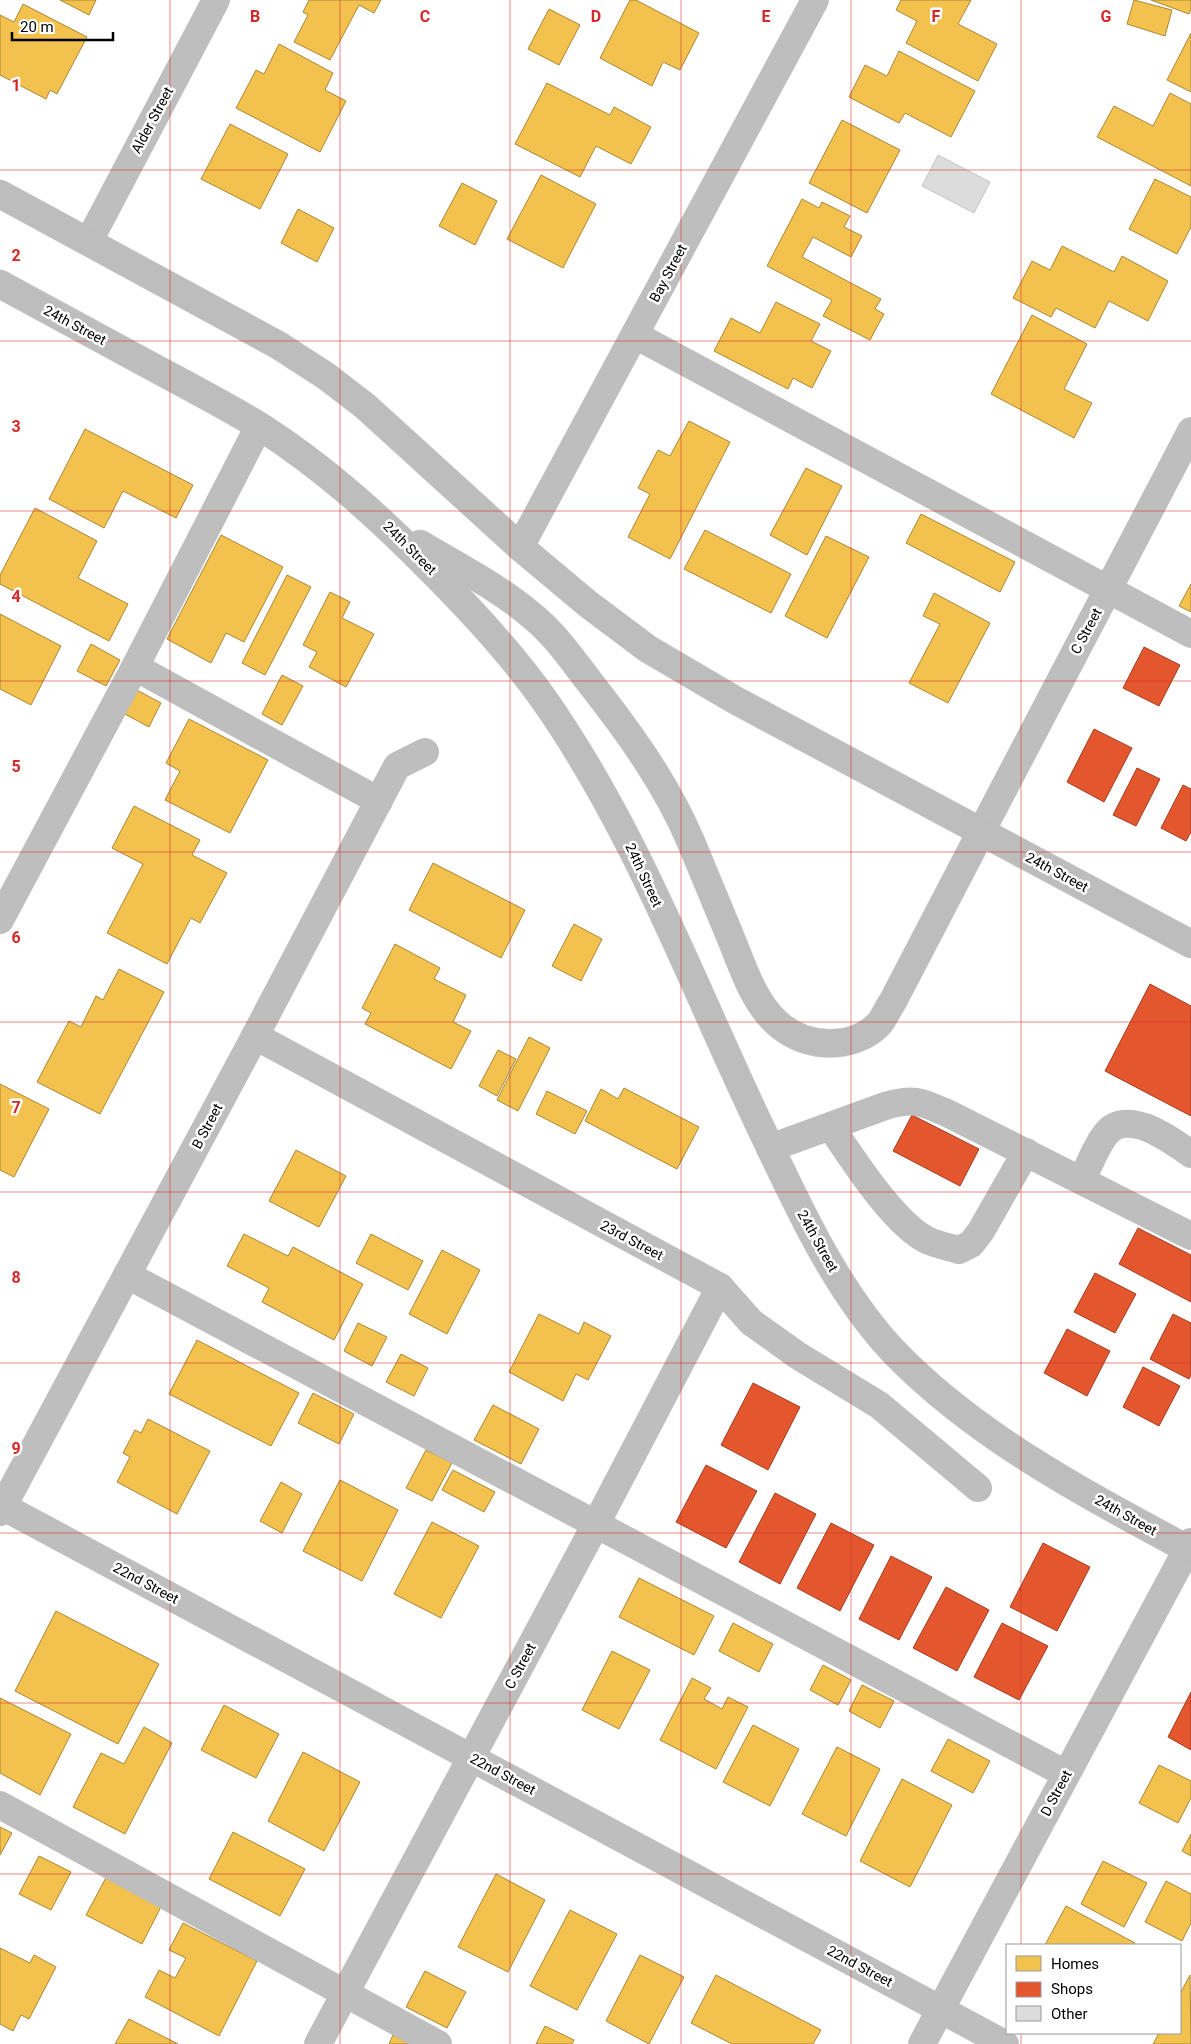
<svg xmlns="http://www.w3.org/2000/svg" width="1191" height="2044" font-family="Roboto,sans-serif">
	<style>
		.homes { fill: #f2c14e; stroke: #a98737 }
		.shops { fill: #e4572e; stroke: #a03d20 }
		.building { fill: #dcdcdc; stroke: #c5c5c5 }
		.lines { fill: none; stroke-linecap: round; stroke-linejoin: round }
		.major-casing { stroke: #dbdbdb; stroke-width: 29 }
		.minor { stroke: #bebebe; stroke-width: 28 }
		.major { stroke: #bdbdbd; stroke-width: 28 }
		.grid { fill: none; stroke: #d62828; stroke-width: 1; stroke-opacity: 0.55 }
		.labels { text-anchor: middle; stroke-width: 5; stroke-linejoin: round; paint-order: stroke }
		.street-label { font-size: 14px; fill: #000; stroke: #fff }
		.grid-label { font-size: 16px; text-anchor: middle; font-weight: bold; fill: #d62828; stroke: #fff; stroke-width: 5; stroke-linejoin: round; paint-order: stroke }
	</style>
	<rect width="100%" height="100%" fill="#fff"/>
	<g class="homes">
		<polygon points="60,0 96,0 89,15"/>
		<polygon points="309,0 381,0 374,13 359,5 330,60 294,42 308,15 303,12"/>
		<polygon points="630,0 636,0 699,33 680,70 663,62 652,86 600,58"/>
		<polygon points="901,0 971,0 958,24 997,44 978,81 906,43 917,21 896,10"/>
		<polygon points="1134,0 1172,10 1165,36 1127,24"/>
		<polygon points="1151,0 1191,0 1191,9 1189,14"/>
		<polygon points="23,4 87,37 57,94 50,90 46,99 0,75 0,15 14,22"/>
		<polygon points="549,9 580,25 559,65 528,49"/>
		<polygon points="1191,33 1191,92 1167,80"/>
		<polygon points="279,44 333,73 325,90 346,101 320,152 236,108 256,70 264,74"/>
		<polygon points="899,51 975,91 951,137 905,113 899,123 849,97 865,65 887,76"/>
		<polygon points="547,83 610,115 614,107 651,127 631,164 596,146 580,177 515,144"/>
		<polygon points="1170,93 1191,104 1191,186 1097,137 1114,106 1153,126"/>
		<polygon points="842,120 900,150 867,213 809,183"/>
		<polygon points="230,124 288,154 260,209 201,179"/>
		<polygon points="541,175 596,204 563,268 507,239"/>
		<polygon points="1155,179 1191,197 1191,227 1177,254 1129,229"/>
		<polygon points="462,183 497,201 475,245 439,226"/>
		<polygon points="802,199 819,208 822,202 850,216 844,227 862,236 851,257 813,237 802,257 881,299 875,309 884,314 870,340 823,316 832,300 767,266"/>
		<polygon points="298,209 334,228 317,262 281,243"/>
		<polygon points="1062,246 1114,272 1122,256 1168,281 1148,321 1109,301 1095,328 1056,308 1051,317 1013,298 1032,261 1050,270"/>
		<polygon points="776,302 820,324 811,341 831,351 812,388 793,378 788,389 714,351 731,318 760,333"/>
		<polygon points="1032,315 1087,344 1064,389 1092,403 1074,438 991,394"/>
		<polygon points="689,421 730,442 670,559 628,537 650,494 638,488 658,450 670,456"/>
		<polygon points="85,429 193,485 176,518 123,491 104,528 49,499"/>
		<polygon points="806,468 842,486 807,555 770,535"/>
		<polygon points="35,508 97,541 78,578 128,604 109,641 0,584 0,575"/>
		<polygon points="921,514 1015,562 1000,592 906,543"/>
		<polygon points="705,530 791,574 771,613 684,569"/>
		<polygon points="221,535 283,567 244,642 226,633 211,663 167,639"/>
		<polygon points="826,536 869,557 827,638 785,616"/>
		<polygon points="287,575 311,587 265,675 242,663"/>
		<polygon points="1191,584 1191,612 1179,606"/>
		<polygon points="330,592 350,602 342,618 374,634 346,687 309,667 317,652 303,645"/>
		<polygon points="934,593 990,623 948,703 909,683 940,624 923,616"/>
		<polygon points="0,614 61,646 31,705 0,689"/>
		<polygon points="91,644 120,660 106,686 77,671"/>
		<polygon points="282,675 303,686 282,725 262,714"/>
		<polygon points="133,688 161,703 149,727 121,712"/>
		<polygon points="189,719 268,760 230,833 165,800 180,771 166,763"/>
		<polygon points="134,806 200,840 192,855 227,873 200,923 191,918 167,964 107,933 143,864 112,848"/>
		<polygon points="433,863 525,910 501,958 409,910"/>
		<polygon points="574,924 602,939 581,981 552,966"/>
		<polygon points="395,944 440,968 434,979 466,995 453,1022 471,1031 451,1069 365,1024 371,1013 362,1008"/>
		<polygon points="119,969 164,992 100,1114 37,1082 69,1021 81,1027 96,996 103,1000"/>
		<polygon points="529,1037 550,1048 518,1111 497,1100"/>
		<polygon points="498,1050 516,1059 497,1096 479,1086"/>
		<polygon points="0,1084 49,1109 14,1177 0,1170"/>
		<polygon points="624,1088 699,1127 677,1169 585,1121 601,1089 618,1099"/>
		<polygon points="547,1091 587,1111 575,1134 536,1114"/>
		<polygon points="296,1150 346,1176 319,1227 269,1201"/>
		<polygon points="244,1234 288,1256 293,1247 363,1284 334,1340 262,1302 269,1288 227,1266"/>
		<polygon points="371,1234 423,1261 408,1290 356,1263"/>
		<polygon points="442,1250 480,1270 447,1334 409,1314"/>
		<polygon points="539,1314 579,1334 584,1322 611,1336 588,1380 576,1374 563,1401 509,1372"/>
		<polygon points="358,1323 387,1337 372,1366 344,1351"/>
		<polygon points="197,1340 299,1393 271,1446 169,1394"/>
		<polygon points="401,1354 428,1368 414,1396 386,1382"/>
		<polygon points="313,1393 354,1414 339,1444 298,1423"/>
		<polygon points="493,1405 539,1429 521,1464 474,1440"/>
		<polygon points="148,1419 210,1451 177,1514 117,1482 130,1457 123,1453 135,1430 141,1433"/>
		<polygon points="426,1450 452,1463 432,1501 406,1488"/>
		<polygon points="453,1470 495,1492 484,1512 442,1490"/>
		<polygon points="340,1480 398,1510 362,1581 303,1551"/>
		<polygon points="281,1482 302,1494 282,1533 260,1521"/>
		<polygon points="432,1522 479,1546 441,1618 394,1594"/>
		<polygon points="639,1578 714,1616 694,1655 619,1617"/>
		<polygon points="56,1611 159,1664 118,1744 15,1691"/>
		<polygon points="733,1623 773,1644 759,1672 719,1651"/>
		<polygon points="612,1651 650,1670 619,1729 582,1710"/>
		<polygon points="823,1665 851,1680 838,1705 810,1690"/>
		<polygon points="692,1678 711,1688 704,1699 722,1709 728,1697 748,1707 716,1769 660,1740"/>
		<polygon points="862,1685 894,1701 880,1728 849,1711"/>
		<polygon points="0,1698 71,1734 40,1795 0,1773"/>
		<polygon points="224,1705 279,1734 256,1778 201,1750"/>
		<polygon points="753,1725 799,1749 770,1806 723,1782"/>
		<polygon points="144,1727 172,1743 125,1834 73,1807 101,1753 124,1764"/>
		<polygon points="948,1739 990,1761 973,1793 931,1771"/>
		<polygon points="837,1747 880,1769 846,1836 802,1814"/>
		<polygon points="303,1752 360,1782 324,1851 268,1821"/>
		<polygon points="1159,1765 1191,1781 1191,1798 1178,1823 1139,1803"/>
		<polygon points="902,1779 952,1805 910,1887 860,1861"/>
		<polygon points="0,1827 12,1833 0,1855"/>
		<polygon points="233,1832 305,1869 280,1916 209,1879"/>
		<polygon points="1191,1834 1191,1856 1182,1851"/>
		<polygon points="39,1856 71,1872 51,1910 19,1894"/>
		<polygon points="1103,1861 1147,1883 1124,1927 1081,1904"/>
		<polygon points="109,1872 164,1901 142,1944 86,1915"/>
		<polygon points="496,1874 545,1900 508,1972 458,1947"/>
		<polygon points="1166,1881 1191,1894 1191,1923 1182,1941 1145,1922"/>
		<polygon points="1066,1906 1135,1943 1134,1945 1045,1945"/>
		<polygon points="570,1910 617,1934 577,2010 530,1986"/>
		<polygon points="183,1923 257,1961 219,2036 145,1997 159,1970 175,1978 186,1958 169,1950"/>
		<polygon points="0,1948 30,1963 34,1955 56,1967 29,2019 21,2015 13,2031 0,2024"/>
		<polygon points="640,1955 684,1977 649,2044 606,2021"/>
		<polygon points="425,1971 466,1992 447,2028 406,2007"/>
		<polygon points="716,1975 821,2030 813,2044 732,2044 691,2023"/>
		<polygon points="1190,1975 1191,2044 1153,2044 1159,2033 1180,2033 1180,1991 1181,1992"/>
		<polygon points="129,2019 178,2044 115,2044"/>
		<polygon points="545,2026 574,2040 572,2044 536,2044"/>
		<polygon points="393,2035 410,2044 389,2044"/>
	</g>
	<g class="shops">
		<polygon points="1144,647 1180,665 1159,706 1123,688"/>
		<polygon points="1094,729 1132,748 1104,802 1067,782"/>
		<polygon points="1137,768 1160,779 1136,826 1113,815"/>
		<polygon points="1183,785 1191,789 1191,832 1186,841 1161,828"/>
		<polygon points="1150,984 1191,1006 1191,1116 1105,1071"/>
		<polygon points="912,1115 979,1149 960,1186 893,1151"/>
		<polygon points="1138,1228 1191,1255 1191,1302 1119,1264"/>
		<polygon points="1095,1273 1136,1294 1115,1333 1074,1312"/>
		<polygon points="1173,1314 1191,1323 1191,1375 1189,1379 1150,1359"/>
		<polygon points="1067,1329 1110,1351 1087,1396 1044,1373"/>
		<polygon points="1143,1367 1180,1386 1159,1426 1123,1407"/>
		<polygon points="753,1383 800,1407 768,1470 721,1445"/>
		<polygon points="706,1465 757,1491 726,1548 676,1522"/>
		<polygon points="775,1493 816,1514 780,1584 739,1562"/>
		<polygon points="831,1523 874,1545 840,1611 797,1588"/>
		<polygon points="1043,1543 1090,1567 1057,1631 1010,1607"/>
		<polygon points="891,1556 932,1577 899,1640 859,1619"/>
		<polygon points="946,1587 989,1610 957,1671 913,1648"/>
		<polygon points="1002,1623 1048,1646 1019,1700 974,1677"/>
		<polygon points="1191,1692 1191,1750 1168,1737"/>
	</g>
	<polygon class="building" points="938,155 990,182 974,213 922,186"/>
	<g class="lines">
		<g class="major-casing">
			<g id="major">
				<polyline points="0,194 278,345 326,376 365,406 520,547 588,604 648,649 735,700 1191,944"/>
				<path d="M0,284C50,311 101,339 151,366C188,386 225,405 261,427C325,468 380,518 433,572C473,612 512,654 545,701C640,837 696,995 768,1143C802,1215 838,1292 893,1351C977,1438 1086,1494 1191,1551"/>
				<path d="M420,544C457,566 498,587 531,615C554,633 571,658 588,680C628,731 666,783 691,842C704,874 717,905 730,936C742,965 753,1001 776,1022C803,1048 851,1052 879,1024C884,1018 888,1008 893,1001L981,832"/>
			</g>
		</g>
		<g class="minor">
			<polyline points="89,241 216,0"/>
			<polyline points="635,335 1191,634"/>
			<polyline points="520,547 815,0"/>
			<polyline points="135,667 379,801"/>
			<polyline points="981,832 1191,431"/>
			<polyline points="0,920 135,667 259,426"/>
			<polyline points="255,1036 720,1287 751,1322 797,1355 879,1405 978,1488"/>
			<path d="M831,1127C852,1158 895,1226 929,1241C938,1245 949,1247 959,1250L971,1244L981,1231L1026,1152"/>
			<path d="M770,1148L888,1105C917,1098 921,1102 947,1113L1191,1236"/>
			<path d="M1082,1180C1089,1166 1095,1148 1105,1135C1126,1106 1171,1140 1191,1154"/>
			<polyline points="127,1275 1066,1774"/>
			<polyline points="0,1505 1005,2044"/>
			<polyline points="0,1512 255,1036 397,766 425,752"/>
			<polyline points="0,1805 438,2044"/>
			<polyline points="318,2044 596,1524 720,1287"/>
			<polyline points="922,2044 1191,1542"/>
		</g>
		<use href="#major" class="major"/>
	</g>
	<path class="grid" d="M170,0V2044M340,0V2044M510,0V2044M681,0V2044M851,0V2044M1021,0V1945M0,170H1191M0,341H1191M0,511H1191M0,681H1191M0,852H1191M0,1022H1191M0,1192H1191M0,1363H1191M0,1533H1191M0,1703H1191M0,1874H1191M1021,2033V2044"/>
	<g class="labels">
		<g class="street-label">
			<text transform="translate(152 120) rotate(-62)" y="5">Alder Street</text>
			<text transform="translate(668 273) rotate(-62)" y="5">Bay Street</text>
			<text transform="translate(75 325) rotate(28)" y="5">24th Street</text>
			<text transform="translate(410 548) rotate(45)" y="5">24th Street</text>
			<text transform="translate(1086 631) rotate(-62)" y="5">C Street</text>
			<text transform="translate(1057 872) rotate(28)" y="5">24th Street</text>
			<text transform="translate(644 875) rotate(65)" y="5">24th Street</text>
			<text transform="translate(207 1126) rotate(-62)" y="5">B Street</text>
			<text transform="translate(632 1240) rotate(28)" y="5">23rd Street</text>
			<text transform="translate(818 1241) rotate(61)" y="5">24th Street</text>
			<text transform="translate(1126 1515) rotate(29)" y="5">24th Street</text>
			<text transform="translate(146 1583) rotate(28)" y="5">22nd Street</text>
			<text transform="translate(520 1666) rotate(-62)" y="5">C Street</text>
			<text transform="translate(503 1774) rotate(28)" y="5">22nd Street</text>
			<text transform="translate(1056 1793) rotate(-62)" y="5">D Street</text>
			<text transform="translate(860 1966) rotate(28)" y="5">22nd Street</text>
		</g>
	</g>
	<g class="grid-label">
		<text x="255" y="22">B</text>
		<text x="425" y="22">C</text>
		<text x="596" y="22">D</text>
		<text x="766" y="22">E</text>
		<text x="936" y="22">F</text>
		<text x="1106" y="22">G</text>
		<text x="16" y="91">1</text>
		<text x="16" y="261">2</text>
		<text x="16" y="432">3</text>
		<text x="16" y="602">4</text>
		<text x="16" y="772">5</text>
		<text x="16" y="943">6</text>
		<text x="16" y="1113">7</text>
		<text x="16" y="1283">8</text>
		<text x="16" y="1454">9</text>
	</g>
	<rect x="1006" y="1944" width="175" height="90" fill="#ffffff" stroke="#999999"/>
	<rect x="1016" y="1956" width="25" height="15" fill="#f2c14e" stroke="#999999"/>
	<text x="1051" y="1969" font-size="15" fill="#000000">Homes</text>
	<rect x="1016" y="1982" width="25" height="15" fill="#e4572e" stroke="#999999"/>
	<text x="1051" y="1994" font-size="15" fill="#000000">Shops</text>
	<rect x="1016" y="2006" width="25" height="15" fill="#dcdcdc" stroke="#999999"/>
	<text x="1051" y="2019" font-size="15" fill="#000000">Other</text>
	<path d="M12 32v8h101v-8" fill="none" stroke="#000000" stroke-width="2.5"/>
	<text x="20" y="32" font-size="15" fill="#000000" stroke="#ffffff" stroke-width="4" paint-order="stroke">20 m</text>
</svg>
